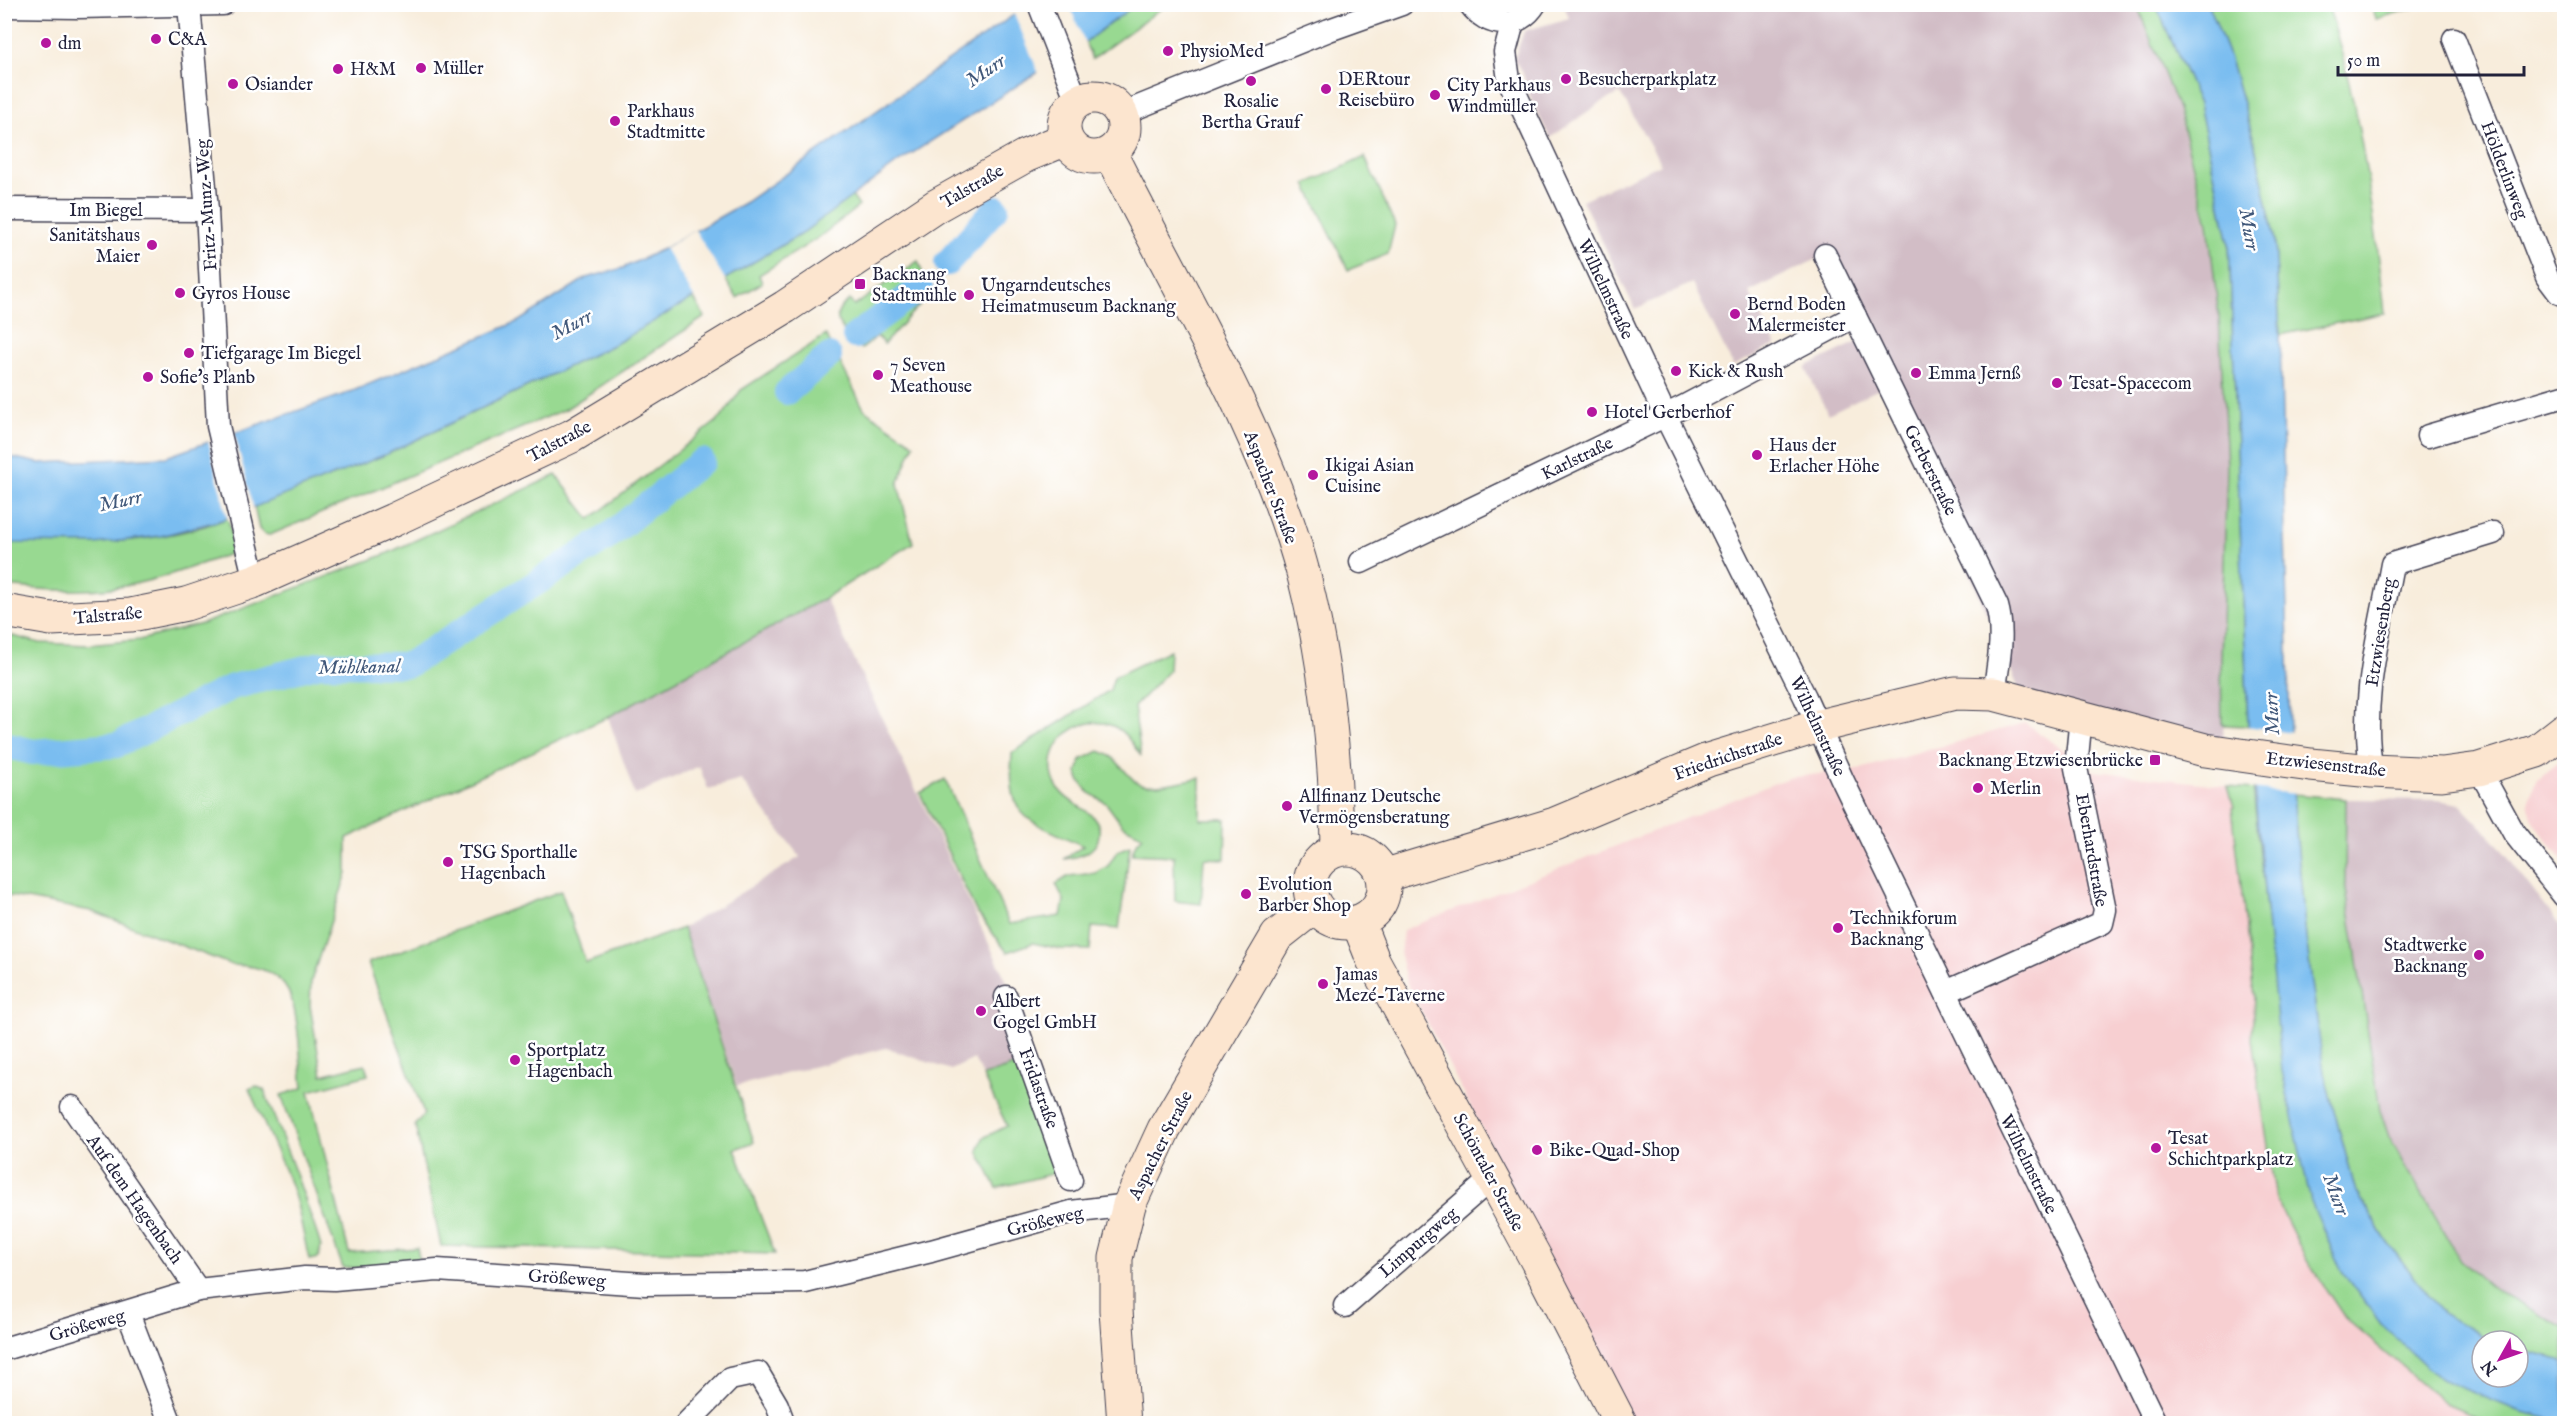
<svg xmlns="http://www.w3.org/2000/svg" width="2569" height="1428" font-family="'IM FELL English',serif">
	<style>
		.built { fill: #f7cfd1 }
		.industrial { fill: #d2bdc6 }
		.green { fill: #98d991; stroke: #5d7e66; stroke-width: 1.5 }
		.water { fill: #7abdf0; stroke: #4e7096; stroke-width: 1.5 }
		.pier { fill: #f8eddc }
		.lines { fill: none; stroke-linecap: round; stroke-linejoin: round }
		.canal { stroke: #7abdf0; stroke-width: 26 }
		.street-casing { stroke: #424053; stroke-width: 25 }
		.secondary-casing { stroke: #424053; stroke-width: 35 }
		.street { stroke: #fff; stroke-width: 22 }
		.secondary { stroke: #fce5cf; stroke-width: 33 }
		.poi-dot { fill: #b5179e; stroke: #fff; stroke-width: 2 }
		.labels { text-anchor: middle; stroke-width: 5; stroke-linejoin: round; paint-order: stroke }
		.poi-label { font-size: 18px; fill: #22223b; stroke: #fff; text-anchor: start }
		.street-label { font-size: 18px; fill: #22223b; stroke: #fff }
		.water-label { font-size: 20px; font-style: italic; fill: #41587a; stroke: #fff }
	</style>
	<rect width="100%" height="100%" fill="#fff"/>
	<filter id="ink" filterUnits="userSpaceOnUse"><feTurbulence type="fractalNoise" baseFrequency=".0167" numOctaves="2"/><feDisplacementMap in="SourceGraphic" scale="12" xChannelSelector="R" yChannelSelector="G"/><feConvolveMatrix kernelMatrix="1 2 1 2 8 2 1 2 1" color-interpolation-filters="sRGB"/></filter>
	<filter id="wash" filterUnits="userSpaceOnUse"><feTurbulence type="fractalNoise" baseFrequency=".008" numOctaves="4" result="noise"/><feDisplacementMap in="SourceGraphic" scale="24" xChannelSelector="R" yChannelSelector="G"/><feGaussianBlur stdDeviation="1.35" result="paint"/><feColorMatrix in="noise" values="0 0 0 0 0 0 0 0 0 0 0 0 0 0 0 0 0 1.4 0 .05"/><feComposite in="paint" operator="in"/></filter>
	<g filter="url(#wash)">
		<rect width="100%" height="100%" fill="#f8eddc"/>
		<g class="built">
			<polygon points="2025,723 2094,771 2253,789 2381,1324 2564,1423 1633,1423 1406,981 1400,955 1403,930 1788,778 1864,768"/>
			<polygon points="2564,759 2564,862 2534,823 2528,803 2536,780"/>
		</g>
		<g class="industrial">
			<polygon points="1564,5 2137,5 2177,109 2207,225 2219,317 2227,435 2221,659 2224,750 2021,694 1889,384 1828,414 1805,367 1866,338 1825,255 1749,292 1776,345 1733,366 1692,283 1635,309 1582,200 1661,164 1620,93 1600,103 1550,138 1531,99 1522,71 1514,60 1524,31 1569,18"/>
			<polygon points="825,598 1008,984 1020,1064 983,1076 974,1059 951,1070 886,1048 737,1086 683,928 800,857 741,780 708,789 699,766 635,795 608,717"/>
			<polygon points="2346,799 2437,800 2460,804 2496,842 2564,931 2564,1328 2491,1287 2460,1260 2346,1095 2369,1038 2345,883"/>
		</g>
		<g class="green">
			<polygon points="1135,5 1166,5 1092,59 1085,42"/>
			<polygon points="2137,5 2156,5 2199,104 2229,243 2248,726 2222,725 2221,659 2227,465 2219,317 2208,224 2178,109"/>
			<path d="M2209,5H2328C2359,105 2374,208 2385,313L2280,335L2275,241L2253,137L2229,56Z"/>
			<polygon points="2423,5 2376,19 2371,5 2371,4"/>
			<polygon points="1365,157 1395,225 1388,254 1348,270 1306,184"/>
			<polygon points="852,196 859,206 818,238 759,275 762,283 737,298 725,279 801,234"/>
			<path d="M918,261L930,293L884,344L877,336L862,349C846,333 823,317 850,300L854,306Z"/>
			<polygon points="693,297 705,317 566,409 270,535 264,534 259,529 254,507 387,454 617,343"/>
			<path d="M826,335L864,409L914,444L898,484L913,543L825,598L608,717L347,838V873L311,981L310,1006L322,1075L365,1064L368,1075L309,1091L349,1253L417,1248L421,1267L343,1268L281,1095L303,1088C300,1064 299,1010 288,991C276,970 253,965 232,965L91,911L5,895V634L40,643L88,645L139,640L202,624L386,554L556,475L590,519L721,418L741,390Z"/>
			<path d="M228,518L233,541L230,554C203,563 175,574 147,581C101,594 51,591 5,586V542C79,544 157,546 228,518Z"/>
			<path d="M1170,650L1169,670L1134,707L1141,756C1133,745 1125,731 1113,726C1082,713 1048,739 1052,772C1057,809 1103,805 1099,835C1097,853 1078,857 1064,859L1083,846C1028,818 1007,824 1012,753L1110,690L1114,677Z"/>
			<path d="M1099,751C1118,756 1121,770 1135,781C1147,791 1184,780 1200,778V819H1226L1225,859L1204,858L1201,904L1175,901L1174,856L1132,854L1135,845L1143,836L1122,825L1106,803L1088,792L1079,780L1077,772L1081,760Z"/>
			<polygon points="945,779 1009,924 1061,916 1064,900 1056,884 1069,876 1096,873 1108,866 1117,851 1130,846 1119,929 1092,927 1090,950 1061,949 1033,943 1007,952 976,911 920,793"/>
			<polygon points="2228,787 2253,789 2266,910 2381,1324 2564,1423 2490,1423 2446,1404 2345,1318 2306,1259 2276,1199 2252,1040 2254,997 2232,808 2234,807"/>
			<polygon points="2293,794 2346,799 2345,883 2380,1110 2389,1137 2460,1260 2491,1287 2564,1328 2564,1361 2518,1350 2518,1341 2492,1341 2443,1314 2387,1242 2355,1189 2324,1073 2306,938"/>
			<polygon points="561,891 586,963 683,928 754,1142 735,1149 775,1254 441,1246 415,1125 424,1114 368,963"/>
			<polygon points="1020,1064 1059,1172 997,1188 978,1151 983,1138 1007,1126 983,1076"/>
			<polygon points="256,1086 264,1090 299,1182 318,1237 321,1247 318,1258 309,1260 297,1204 291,1185 249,1089"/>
		</g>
		<g class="water">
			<polygon points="1028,5 1135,5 1085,42 900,161 801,234 617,343 387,454 222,520 161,536 95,544 5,543 5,456 39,463 166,457 348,393 519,321 586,278 623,268 665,248 746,202"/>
			<polygon points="2156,5 2209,5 2229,56 2253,137 2275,241 2280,335 2290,731 2295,822 2306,938 2324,1073 2355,1189 2387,1242 2443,1314 2492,1341 2482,1341 2482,1377 2518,1377 2518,1350 2564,1361 2564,1423 2516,1410 2440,1379 2381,1324 2342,1272 2311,1202 2282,1071 2248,726 2229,243 2199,104"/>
		</g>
		<g class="pier">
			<polygon points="1023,4 1069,5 1086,45 1039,74 1013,11"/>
			<polygon points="695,230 726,281 695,299 665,248"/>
			<polygon points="234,431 254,510 228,521 208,440"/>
			<polygon points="2245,726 2293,732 2296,794 2250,789"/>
		</g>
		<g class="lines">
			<g class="canal">
				<polyline points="947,263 996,208"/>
				<polyline points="855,336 920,288"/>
				<polyline points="787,392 829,356"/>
				<polyline points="4,745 33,752 117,745 232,687 321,664 408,665 605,539 702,461"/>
			</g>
		</g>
	</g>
	<g filter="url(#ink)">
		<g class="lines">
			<g class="street-casing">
				<g id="street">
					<polyline points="1039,4 1077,101"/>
					<path d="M1470,4C1487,28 1519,30 1535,4"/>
					<polyline points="189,5 207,210 218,426 255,581"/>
					<polyline points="4,6 78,7 223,4"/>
					<polyline points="1513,22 1505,52 1509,80 1665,415 1805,697 1842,779 2156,1424"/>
					<polyline points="2454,39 2547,277 2559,293 2564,295"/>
					<polyline points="1121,114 1329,30 1402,4"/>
					<polyline points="4,209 207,210"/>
					<path d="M1825,255L1997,606C2005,634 1998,665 1994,694"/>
					<polyline points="2428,436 2564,396"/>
					<polyline points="1361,562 1683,407 1855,316"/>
					<polyline points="2479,769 2514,833 2564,896"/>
					<path d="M2372,771C2359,703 2380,631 2392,564L2493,533"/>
					<polyline points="1946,992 2102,923 2105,910 2076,768 2081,716"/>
					<polyline points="1006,997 1071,1180"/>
					<polyline points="72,1107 198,1290"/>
					<polyline points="1345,1306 1492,1178"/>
					<polyline points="128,1313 171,1424"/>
					<polyline points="4,1349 198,1290 305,1278 334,1279 437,1270 645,1284 805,1282 931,1251 1071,1212 1129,1205"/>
					<polyline points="686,1424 730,1379 758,1373 777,1405 784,1424"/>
				</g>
			</g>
			<g class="secondary-casing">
				<g id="secondary">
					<circle cx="1094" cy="127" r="30"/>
					<path d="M1110,153C1177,288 1265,429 1304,576C1327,666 1336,756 1337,849"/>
					<polyline points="4,611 51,619 131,615 186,604 255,581 393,520 572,436 785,307 936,206 1025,156 1066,139"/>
					<circle cx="1347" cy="886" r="37"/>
					<polyline points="1383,876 1555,824 1708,760 1819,726 1955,693 1994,694 2205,750 2311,765 2372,771 2442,774 2479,769 2537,751 2564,730"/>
					<polyline points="1358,922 1373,960 1537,1261 1621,1424"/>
					<polyline points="1124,1424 1116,1310 1116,1258 1129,1205 1164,1129 1277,936 1315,906"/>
				</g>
			</g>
			<use href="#street" class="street"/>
			<use href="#secondary" class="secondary"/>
		</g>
	</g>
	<g class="poi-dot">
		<circle cx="156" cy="39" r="6"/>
		<circle cx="46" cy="43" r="6"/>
		<circle cx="1168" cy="51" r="6"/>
		<circle cx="421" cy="68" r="6"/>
		<circle cx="338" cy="69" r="6"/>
		<circle cx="1566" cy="79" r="6"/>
		<circle cx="1251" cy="81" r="6"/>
		<circle cx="233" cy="84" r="6"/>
		<circle cx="1326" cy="89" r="6"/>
		<circle cx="1435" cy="95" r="6"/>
		<circle cx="615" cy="121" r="6"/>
		<circle cx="152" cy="245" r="6"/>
		<rect x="854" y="278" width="12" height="12" rx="3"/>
		<circle cx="180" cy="293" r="6"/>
		<circle cx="969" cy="295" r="6"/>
		<circle cx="1735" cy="314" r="6"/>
		<circle cx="189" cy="353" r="6"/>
		<circle cx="1676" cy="371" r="6"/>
		<circle cx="1916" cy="373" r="6"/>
		<circle cx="878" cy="375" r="6"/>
		<circle cx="148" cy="377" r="6"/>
		<circle cx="2057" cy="383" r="6"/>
		<circle cx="1592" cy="412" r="6"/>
		<circle cx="1757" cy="455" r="6"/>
		<circle cx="1313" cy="475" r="6"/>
		<rect x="2149" y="754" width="12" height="12" rx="3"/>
		<circle cx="1978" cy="788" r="6"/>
		<circle cx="1287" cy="806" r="6"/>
		<circle cx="448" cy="862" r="6"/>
		<circle cx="1246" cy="894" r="6"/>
		<circle cx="1838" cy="928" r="6"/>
		<circle cx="2479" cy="955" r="6"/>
		<circle cx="1323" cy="984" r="6"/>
		<circle cx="981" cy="1011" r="6"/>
		<circle cx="515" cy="1060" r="6"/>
		<circle cx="2156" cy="1148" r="6"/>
		<circle cx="1537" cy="1150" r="6"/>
	</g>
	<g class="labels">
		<g class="poi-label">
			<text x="168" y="45">C&amp;A</text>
			<text x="58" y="49">dm</text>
			<text x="1180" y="57">PhysioMed</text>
			<text x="433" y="74">Müller</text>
			<text x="350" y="75">H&amp;M</text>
			<text x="1338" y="85">DERtour<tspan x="1338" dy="21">Reisebüro</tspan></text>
			<text x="1578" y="85">Besucherparkplatz</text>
			<text x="245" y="90">Osiander</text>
			<text x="1447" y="91">City Parkhaus<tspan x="1447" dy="21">Windmüller</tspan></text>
			<text x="1251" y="107" text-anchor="middle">Rosalie<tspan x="1251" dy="21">Bertha Grauf</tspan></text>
			<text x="627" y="117">Parkhaus<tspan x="627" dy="21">Stadtmitte</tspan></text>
			<text x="140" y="241" text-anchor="end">Sanitätshaus<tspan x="140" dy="21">Maier</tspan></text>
			<text x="872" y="280">Backnang<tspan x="872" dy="21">Stadtmühle</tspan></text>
			<text x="981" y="291">Ungarndeutsches<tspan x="981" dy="21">Heimatmuseum Backnang</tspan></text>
			<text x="192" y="299">Gyros House</text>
			<text x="1747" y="310">Bernd Boden<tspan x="1747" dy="21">Malermeister</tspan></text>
			<text x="201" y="359">Tiefgarage Im Biegel</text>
			<text x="890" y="371">7 Seven<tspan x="890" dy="21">Meathouse</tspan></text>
			<text x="1688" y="377">Kick &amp; Rush</text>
			<text x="1928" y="379">Emma Jernß</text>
			<text x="160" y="383">Sofie's Planb</text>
			<text x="2069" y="389">Tesat-Spacecom</text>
			<text x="1604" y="418">Hotel Gerberhof</text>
			<text x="1769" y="451">Haus der<tspan x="1769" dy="21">Erlacher Höhe</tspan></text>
			<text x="1325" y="471">Ikigai Asian<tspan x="1325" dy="21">Cuisine</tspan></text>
			<text x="2143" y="766" text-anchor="end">Backnang Etzwiesenbrücke</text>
			<text x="1990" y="794">Merlin</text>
			<text x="1299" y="802">Allfinanz Deutsche<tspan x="1299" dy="21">Vermögensberatung</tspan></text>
			<text x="460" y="858">TSG Sporthalle<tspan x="460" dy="21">Hagenbach</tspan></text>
			<text x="1258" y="890">Evolution<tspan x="1258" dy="21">Barber Shop</tspan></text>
			<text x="1850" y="924">Technikforum<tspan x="1850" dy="21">Backnang</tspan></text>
			<text x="2467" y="951" text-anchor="end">Stadtwerke<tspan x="2467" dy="21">Backnang</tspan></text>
			<text x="1335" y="980">Jamas<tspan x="1335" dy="21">Mezé-Taverne</tspan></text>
			<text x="993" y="1007">Albert<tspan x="993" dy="21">Gogel GmbH</tspan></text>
			<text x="527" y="1056">Sportplatz<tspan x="527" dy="21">Hagenbach</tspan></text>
			<text x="2168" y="1144">Tesat<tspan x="2168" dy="21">Schichtparkplatz</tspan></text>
			<text x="1549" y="1156">Bike-Quad-Shop</text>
		</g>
		<g class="street-label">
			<text transform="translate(2505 170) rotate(69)" y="6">Hölderlinweg</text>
			<text transform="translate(972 186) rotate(-30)" y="6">Talstraße</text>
			<text transform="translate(206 205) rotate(-94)" y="6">Fritz-Munz-Weg</text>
			<text x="106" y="216">Im Biegel</text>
			<text transform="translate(1606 289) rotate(65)" y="6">Wilhelmstraße</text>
			<text transform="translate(559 441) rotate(-28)" y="6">Talstraße</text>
			<text transform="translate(1577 458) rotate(-26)" y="6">Karlstraße</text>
			<text transform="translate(1931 470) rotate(64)" y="6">Gerberstraße</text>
			<text transform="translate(1271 487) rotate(69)" y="6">Aspacher Straße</text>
			<text transform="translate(108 615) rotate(-5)" y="6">Talstraße</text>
			<text transform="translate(2380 632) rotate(-81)" y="6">Etzwiesenberg</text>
			<text transform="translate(1818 726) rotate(65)" y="6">Wilhelmstraße</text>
			<text transform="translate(1728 756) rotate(-19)" y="6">Friedrichstraße</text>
			<text transform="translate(2326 764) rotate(6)" y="6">Etzwiesenstraße</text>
			<text transform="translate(2092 850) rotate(80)" y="6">Eberhardstraße</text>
			<text transform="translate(1039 1088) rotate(70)" y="6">Fridastraße</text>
			<text transform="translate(1160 1145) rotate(-63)" y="6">Aspacher Straße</text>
			<text transform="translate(2029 1164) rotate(64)" y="6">Wilhelmstraße</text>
			<text transform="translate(1489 1172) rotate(62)" y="6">Schöntaler Straße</text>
			<text transform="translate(135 1199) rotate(55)" y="6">Auf dem Hagenbach</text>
			<text transform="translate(1045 1221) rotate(-14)" y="6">Größeweg</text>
			<text transform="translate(1418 1242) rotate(-41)" y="6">Limpurgweg</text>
			<text transform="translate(567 1278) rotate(4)" y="6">Größeweg</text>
			<text transform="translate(87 1325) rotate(-16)" y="6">Größeweg</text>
		</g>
		<g class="water-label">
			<text transform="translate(985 70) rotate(-34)" y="7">Murr</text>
			<text transform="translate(2250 229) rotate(80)" y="7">Murr</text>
			<text transform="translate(571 324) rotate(-28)" y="7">Murr</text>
			<text transform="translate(120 500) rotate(-12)" y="7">Murr</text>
			<text transform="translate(359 666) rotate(-1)" y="7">Mühlkanal</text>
			<text transform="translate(2271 714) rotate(-93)" y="7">Murr</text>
			<text transform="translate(2337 1194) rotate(70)" y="7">Murr</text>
		</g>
	</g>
	<rect width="2569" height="1428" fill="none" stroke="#fff" stroke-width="24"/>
	<g transform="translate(2500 1359) rotate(230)"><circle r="28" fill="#ffffff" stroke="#a7a7b1" stroke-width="1.5"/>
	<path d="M0-4.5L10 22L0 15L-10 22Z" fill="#b5179e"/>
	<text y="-9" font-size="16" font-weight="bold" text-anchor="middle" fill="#22223b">N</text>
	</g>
	<path d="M2338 66v9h186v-9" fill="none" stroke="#22223b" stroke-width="3"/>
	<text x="2347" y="66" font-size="18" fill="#22223b" stroke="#ffffff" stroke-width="4.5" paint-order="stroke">50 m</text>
</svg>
